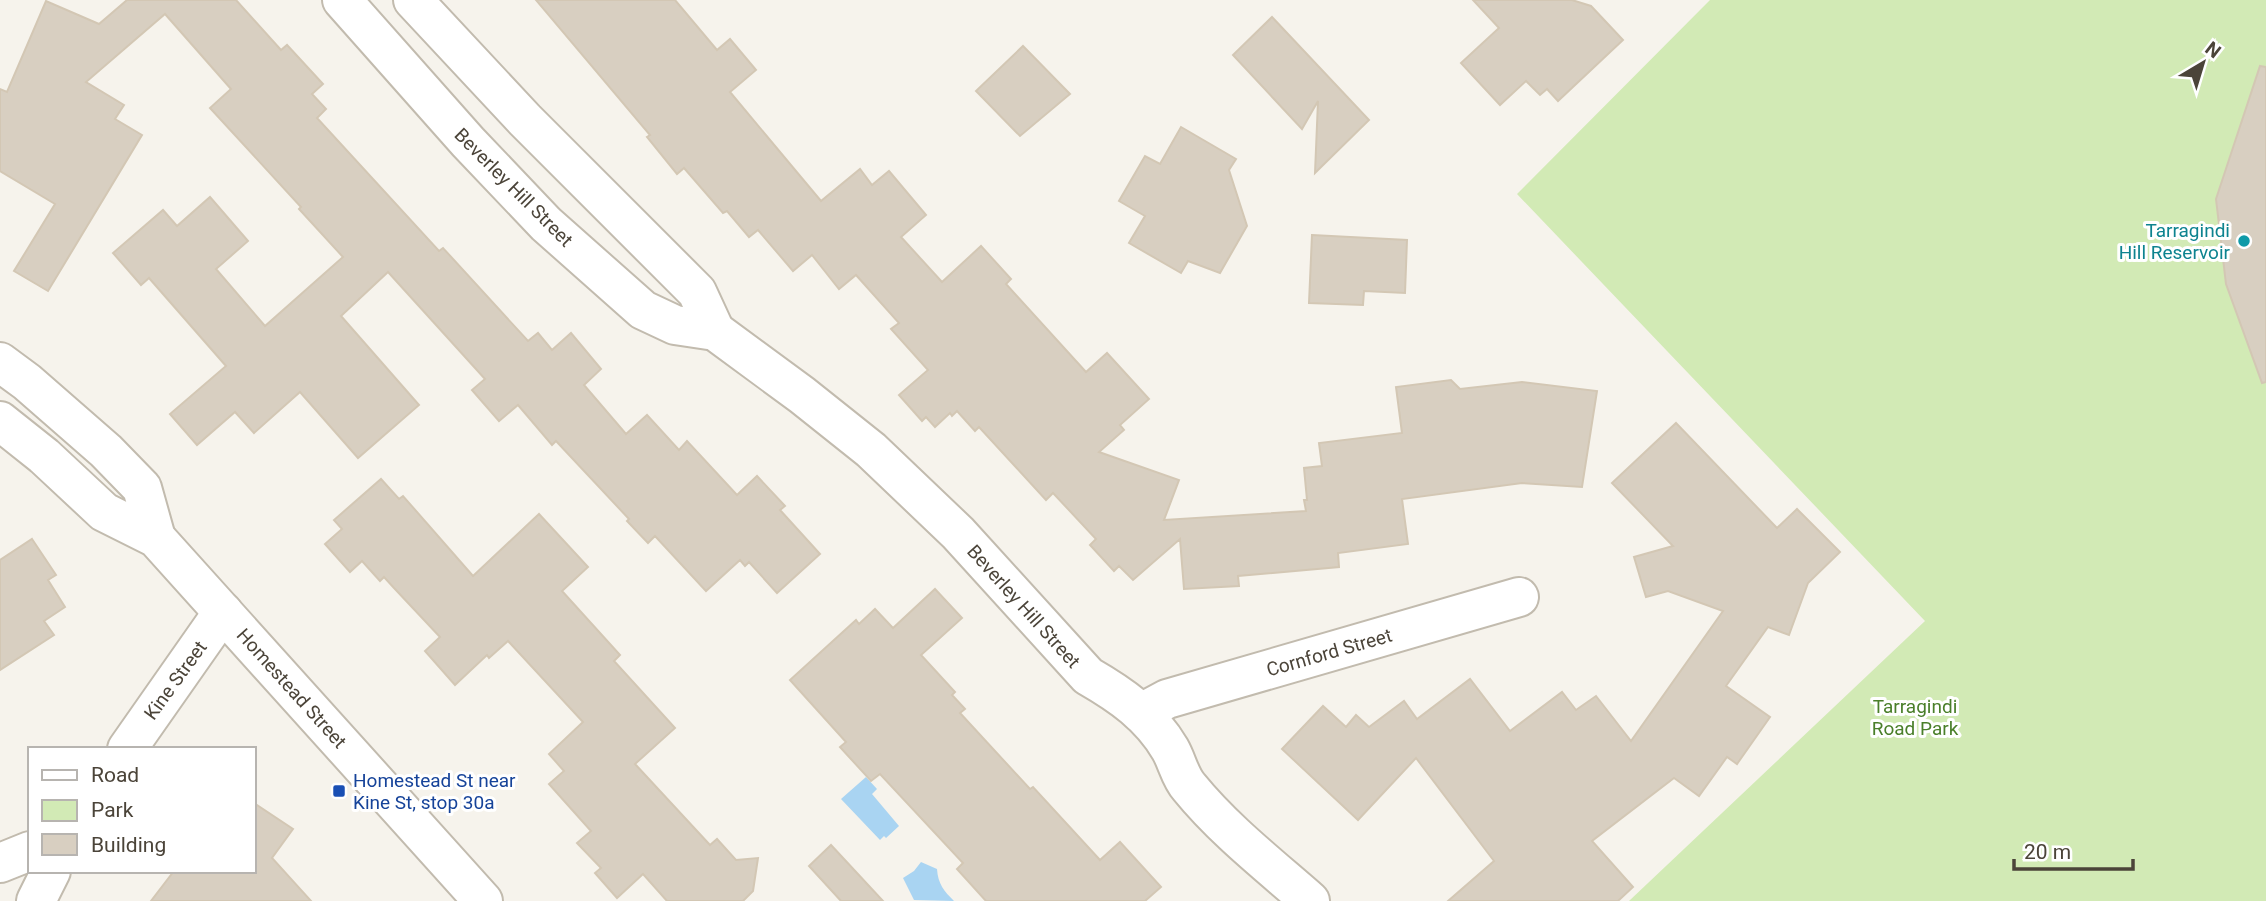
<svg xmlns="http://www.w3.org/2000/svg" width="2266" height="901" font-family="Roboto,sans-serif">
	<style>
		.green { fill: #d2eab5 }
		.water { fill: #a9d4f2 }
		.building { fill: #d8cfc1; stroke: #d3c7b4; stroke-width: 2 }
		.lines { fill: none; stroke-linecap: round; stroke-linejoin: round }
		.street-casing { stroke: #c2bbae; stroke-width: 42 }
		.street { stroke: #fff; stroke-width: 38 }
		.culture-dot { fill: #0f9aa8; stroke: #fff; stroke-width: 2.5 }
		.transit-dot { fill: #1a4fb4; stroke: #fff; stroke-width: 2.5 }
		.labels { text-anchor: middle; stroke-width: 6; stroke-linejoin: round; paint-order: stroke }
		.street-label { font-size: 19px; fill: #4b4439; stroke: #fff }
		.culture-label { font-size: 19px; fill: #0d838f; stroke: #fff; text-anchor: end }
		.park-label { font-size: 19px; fill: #4a7f2a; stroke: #fff }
		.transit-label { font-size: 19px; fill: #164399; stroke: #fff; text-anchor: start }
	</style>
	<rect width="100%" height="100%" fill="#f6f3ec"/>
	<polygon class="green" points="1710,0 2266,0 2266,901 1629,901 1925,621 1517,194"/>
	<g class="water">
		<polygon points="866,777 877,789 872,794 899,826 886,838 884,836 880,840 841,799"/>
		<path d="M921,862L937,869C938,884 944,891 954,901L914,900L903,878L914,871Z"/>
	</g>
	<g class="building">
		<polygon points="127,0 236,0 281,50 287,45 323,84 312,94 326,109 317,118 439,251 443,248 528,341 538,333 552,350 571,333 601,369 584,385 626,434 647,415 679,450 687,441 737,495 757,476 785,506 780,510 820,554 777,593 749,562 745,566 740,560 706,591 655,536 648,543 627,521 629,519 556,441 552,445 518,405 499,421 472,390 485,379 388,272 341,316 419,405 358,458 300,392 254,433 235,412 197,445 170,414 226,366 149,278 141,285 113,253 163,210 177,226 210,197 248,241 216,269 265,326 343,257 299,209 301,207 210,108 231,89 165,14 86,82 124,105 115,119 142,135 48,291 14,271 55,204 0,171 0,89 7,92 46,1 99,24"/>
		<polygon points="536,0 675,0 717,50 730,39 756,70 730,92 821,201 860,169 872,185 889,171 926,215 901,237 942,282 981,246 1011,279 1006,284 1086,372 1107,353 1149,399 1120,425 1124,430 1099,452 1179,480 1164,520 1306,511 1304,500 1307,500 1304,468 1322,466 1319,443 1402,433 1396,387 1451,380 1460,389 1522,382 1597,391 1582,487 1522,483 1402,499 1408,544 1338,553 1339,567 1238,576 1239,586 1184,589 1180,539 1133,580 1119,566 1114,571 1090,545 1096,539 1053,493 1046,500 979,427 975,431 957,411 952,416 950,413 935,427 926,417 922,421 899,395 928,370 891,329 899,323 856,275 839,289 812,255 793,271 758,230 749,237 727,211 723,213 684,168 677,174 647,137 650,135"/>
		<polygon points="1473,0 1572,0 1591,6 1623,40 1558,101 1547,89 1540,95 1526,81 1500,105 1461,63 1499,28"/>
		<polygon points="1272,17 1369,120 1315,173 1318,101 1302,129 1233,55"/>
		<polygon points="1023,46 1070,94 1020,136 976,91"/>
		<polygon points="2260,66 2266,67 2266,382 2262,383 2226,284 2216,199"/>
		<polygon points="1181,127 1236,159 1229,170 1247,226 1220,273 1188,261 1181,273 1129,243 1145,216 1119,201 1145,156 1160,164"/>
		<polygon points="1312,235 1407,240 1405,293 1364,291 1363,305 1309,303"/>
		<polygon points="1676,423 1777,528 1797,509 1840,552 1808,583 1789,635 1768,627 1726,686 1770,717 1737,764 1727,757 1699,796 1674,778 1592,841 1633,887 1618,901 1448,901 1494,861 1416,758 1358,820 1282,749 1323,706 1346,727 1356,715 1369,727 1404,701 1417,719 1470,679 1510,731 1562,692 1576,710 1596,696 1631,741 1723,611 1668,591 1646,597 1634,557 1673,546 1612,483"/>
		<polygon points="381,479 399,499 403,496 473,576 539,514 588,567 562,591 620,655 614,661 675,728 635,764 710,845 717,839 736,860 758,858 753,891 743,901 667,901 643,874 617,898 595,873 601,868 577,843 591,831 549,784 564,771 549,754 583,722 508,641 489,658 487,655 455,685 425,651 440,637 394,588 384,577 380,581 362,561 350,572 325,544 342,529 334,520"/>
		<polygon points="32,539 56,575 48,580 65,607 44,621 54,635 0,670 0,560"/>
		<polygon points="935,589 962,618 921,655 955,692 952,695 965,709 960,713 1030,789 1033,787 1100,860 1120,842 1161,887 1145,901 986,901 957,869 963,863 880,774 871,781 840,747 846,742 790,680 856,620 859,624 875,609 893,628"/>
		<polygon points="254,803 293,829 272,858 311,901 151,901 174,871 254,871"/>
		<polygon points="831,845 883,901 841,901 809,866"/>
	</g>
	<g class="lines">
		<g class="street-casing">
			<g id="street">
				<path d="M342,0L468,142L546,224L643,310L675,325L715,331L802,395L871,450L958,533L1088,676C1121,695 1150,715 1170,749C1177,761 1180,777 1189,787C1224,830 1269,865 1310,901"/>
				<polyline points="413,0 525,120 697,292 715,331"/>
				<polyline points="0,362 27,382 106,451 142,488 156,538"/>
				<polyline points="0,421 44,456 104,512 156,538 483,901"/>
				<polyline points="1141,713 1167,699 1519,597"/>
				<polyline points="127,749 223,612"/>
				<polyline points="0,863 30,851"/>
				<polyline points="36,901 51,871"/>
			</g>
		</g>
		<use href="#street" class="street"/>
	</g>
	<circle class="culture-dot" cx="2244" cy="241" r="7"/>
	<rect class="transit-dot" x="332" y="784" width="14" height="14" rx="3.5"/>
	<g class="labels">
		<g class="street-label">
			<text transform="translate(514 187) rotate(45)" y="7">Beverley Hill Street</text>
			<text transform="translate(1024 606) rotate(48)" y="7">Beverley Hill Street</text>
			<text transform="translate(1329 652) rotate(-16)" y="7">Cornford Street</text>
			<text transform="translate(175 680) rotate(-54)" y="7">Kine Street</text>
			<text transform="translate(292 688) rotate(48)" y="7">Homestead Street</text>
		</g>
		<g class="culture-label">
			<text x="2230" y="237">Tarragindi<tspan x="2230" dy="22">Hill Reservoir</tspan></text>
		</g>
		<g class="park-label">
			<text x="1915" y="713">Tarragindi<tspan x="1915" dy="22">Road Park</tspan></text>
		</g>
		<g class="transit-label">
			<text x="353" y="787">Homestead St near<tspan x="353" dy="22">Kine St, stop 30a</tspan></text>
		</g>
	</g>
	<rect x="28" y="747" width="228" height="126" fill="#ffffff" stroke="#b7b4b0" stroke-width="2"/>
	<rect x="42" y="770" width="35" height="10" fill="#ffffff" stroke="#b7b4b0" stroke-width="2"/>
	<text x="91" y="782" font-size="21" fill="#4b4439">Road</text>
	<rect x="42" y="800" width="35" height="21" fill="#d2eab5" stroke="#b7b4b0" stroke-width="2"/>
	<text x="91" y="817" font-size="21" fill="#4b4439">Park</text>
	<rect x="42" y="834" width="35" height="21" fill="#d8cfc1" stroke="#b7b4b0" stroke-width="2"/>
	<text x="91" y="852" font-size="21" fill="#4b4439">Building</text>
	<g transform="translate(2203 63) rotate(38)" stroke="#ffffff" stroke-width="5" paint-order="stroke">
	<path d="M0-5L12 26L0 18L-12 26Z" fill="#4b4439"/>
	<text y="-10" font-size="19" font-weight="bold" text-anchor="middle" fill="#4b4439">N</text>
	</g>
	<path d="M2014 859v10h119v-10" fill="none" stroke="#4b4439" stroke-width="3.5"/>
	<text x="2024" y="859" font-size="21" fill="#4b4439" stroke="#ffffff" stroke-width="5" paint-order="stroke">20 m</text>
</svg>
